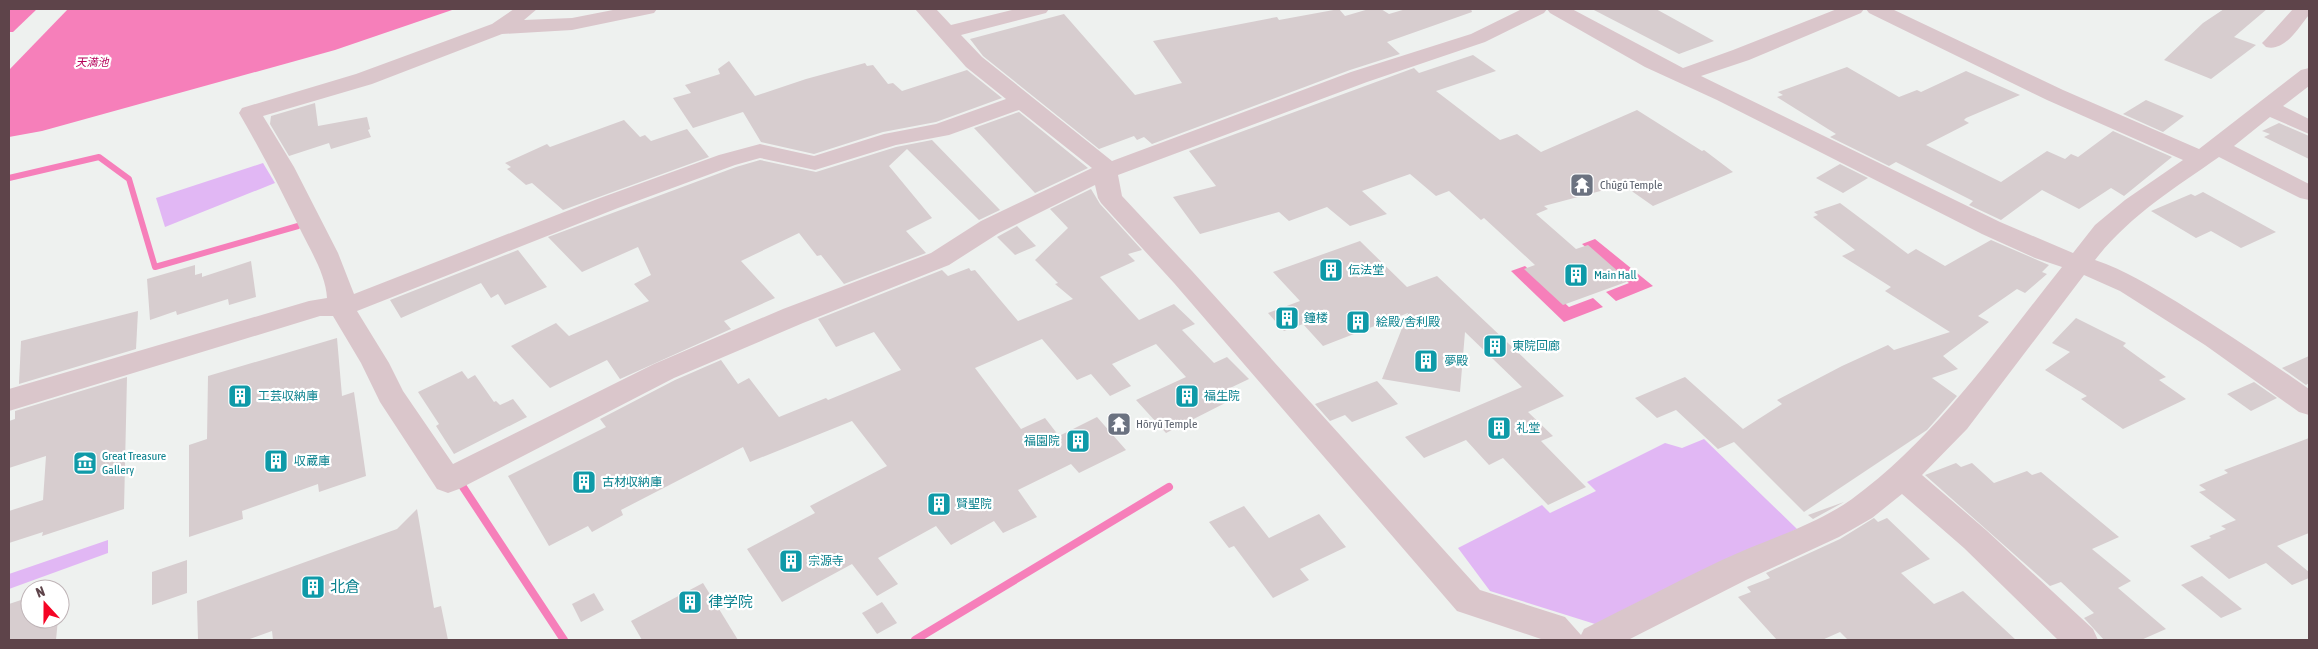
<svg xmlns="http://www.w3.org/2000/svg" width="2318" height="649" font-family="'Asap Condensed','Noto Sans JP',sans-serif">
	<style>
		.green { fill: #e1b7f4 }
		.water { fill: #f67fba }
		.lines { fill: none; stroke-linecap: round; stroke-linejoin: round }
		.stream-far1 { stroke: #f67fba; stroke-width: 6 }
		.stream { stroke: #f67fba; stroke-width: 8 }
		.building { fill: #d7cdcf }
		.minor { fill: #dac6cb; fill-rule: evenodd }
		.labels { text-anchor: middle; stroke-width: 4.5; stroke-linejoin: round; paint-order: stroke }
		.far-water-label { font-size: 11px; font-style: italic; fill: #b50059; stroke: #fff }
		.worship-label { font-size: 12px; fill: #5b616d; stroke: #fff; text-anchor: start }
		.culture-label { font-size: 12px; fill: #0d838f; stroke: #fff; text-anchor: start }
		.near-culture-label { font-size: 15px; fill: #0d838f; stroke: #fff; text-anchor: start }
	</style>
	<rect width="100%" height="100%" fill="#eef1ef"/>
	<g class="green">
		<polygon points="263,163 275,183 165,227 156,198"/>
		<polygon points="1704,439 1797,529 1595,624 1490,591 1458,548 1542,505 1550,513 1596,491 1587,482 1665,443 1682,448"/>
		<polygon points="108,540 108,553 9,589 9,574"/>
	</g>
	<g class="water">
		<polygon points="9,9 37,9 13,32 9,32"/>
		<polygon points="68,9 455,9 335,50 42,131 9,137 9,70"/>
		<polygon points="1595,239 1653,286 1616,301 1606,292 1629,283 1582,244"/>
		<polygon points="1525,266 1569,307 1593,298 1603,307 1564,322 1511,271"/>
	</g>
	<g class="lines">
		<polyline class="stream-far1" points="9,178 99,157 129,179 155,267 298,226"/>
		<g class="stream">
			<polyline points="463,487 564,640"/>
			<polyline points="915,640 1169,487"/>
		</g>
	</g>
	<g class="building">
		<polygon points="1339,9 1345,16 1369,9 1381,9 1389,14 1406,9 1471,9 1472,12 1387,42 1400,54 1350,70 1152,144 1144,137 1137,140 1134,136 1099,149 983,56 970,39 1064,14 1135,95 1182,83 1153,41 1277,17 1279,20"/>
		<polygon points="1592,9 1656,9 1714,41 1679,54"/>
		<polygon points="2224,9 2267,9 2234,37 2256,45 2211,79 2164,60 2203,23"/>
		<polygon points="1473,55 1496,71 1436,91 1500,140 1517,134 1541,152 1637,110 1702,151 1704,150 1733,172 1653,206 1623,185 1544,206 1548,209 1536,214 1576,249 1588,245 1629,281 1563,305 1524,269 1535,265 1484,218 1481,220 1449,191 1436,196 1410,174 1362,191 1387,214 1350,226 1327,207 1289,221 1279,212 1200,234 1173,197 1216,186 1189,151 1414,68 1419,73"/>
		<polygon points="729,61 755,96 806,79 865,63 867,66 873,65 888,84 893,83 902,91 967,70 1002,98 936,122 883,132 814,154 761,142 743,112 693,128 673,98 691,93 685,85 720,74 718,69"/>
		<polygon points="1847,67 1899,97 1917,90 1921,92 1966,71 2020,95 1966,118 1964,120 1969,123 1926,145 2001,182 2047,151 2065,159 2071,154 2078,157 2113,131 2172,157 2124,196 2111,188 2079,209 2042,190 2001,220 1969,205 1973,201 1896,162 1889,166 1830,137 1836,134 1777,97 1783,95 1778,92"/>
		<polygon points="2146,100 2184,116 2163,132 2123,114"/>
		<polygon points="315,103 318,126 367,117 370,129 368,130 371,137 331,149 329,143 289,156 270,124 271,116"/>
		<polygon points="1019,112 1088,168 1035,193 974,128"/>
		<polygon points="624,120 640,137 645,135 651,141 687,129 709,157 563,210 532,183 526,185 507,169 511,167 505,163 547,144 550,147"/>
		<polygon points="2279,123 2309,136 2309,159 2264,137 2270,134 2262,131"/>
		<polygon points="932,140 1000,210 979,220 907,149 889,166 932,218 906,231 926,253 844,284 821,255 817,256 799,233 741,261 775,298 724,321 731,329 620,379 607,360 550,388 511,346 556,323 569,336 649,301 634,284 651,275 638,247 582,272 548,237 736,167 760,160 816,172 896,147"/>
		<polygon points="1840,164 1868,178 1843,193 1816,178"/>
		<polygon points="1091,189 1100,204 1142,250 1128,254 1135,261 1100,277 1139,320 1174,304 1195,324 1182,330 1214,363 1227,357 1249,379 1228,389 1237,397 1166,433 1136,400 1186,377 1156,344 1112,364 1131,386 1110,396 1091,374 1077,380 1042,339 975,368 1021,429 1045,418 1059,436 1097,417 1126,450 1079,473 1071,464 1018,490 1037,517 1003,533 994,521 951,545 936,526 878,558 898,584 877,596 852,564 782,602 747,549 815,513 810,506 887,466 852,421 750,462 743,447 621,510 623,515 592,532 588,526 549,546 508,476 606,427 600,419 675,380 721,360 738,384 749,378 779,417 826,398 828,400 901,370 874,332 836,347 818,319 942,270 948,276 969,268 971,271 975,270 1018,321 1073,299 1055,284 1058,283 1035,260 1068,228 1050,209"/>
		<polygon points="2203,192 2236,210 2276,232 2241,248 2211,231 2196,238 2151,211 2191,194 2195,196"/>
		<polygon points="1840,203 1908,254 1916,249 1945,266 1991,240 2049,265 2042,272 2047,274 2025,293 2017,289 1978,316 1989,322 1943,356 1958,369 1932,378 1957,396 1927,430 1804,512 1734,442 1718,449 1676,410 1657,418 1635,398 1685,377 1743,429 1782,404 1777,400 1842,366 1888,345 1894,350 1950,332 1885,291 1891,287 1842,256 1855,250 1813,217 1818,215 1814,212"/>
		<polygon points="1017,226 1036,246 1015,255 997,237"/>
		<polygon points="1360,241 1407,287 1437,276 1564,396 1528,412 1553,436 1541,441 1586,487 1548,505 1503,458 1489,465 1466,440 1424,458 1405,437 1522,387 1465,332 1460,392 1382,379 1408,313 1323,346 1303,324 1284,331 1268,313 1300,301 1273,272"/>
		<polygon points="518,250 547,287 505,305 498,294 491,298 481,283 401,318 390,300"/>
		<polygon points="251,261 256,297 229,305 228,299 177,315 176,311 150,320 147,279 195,265 195,275 202,273 202,277"/>
		<polygon points="138,311 136,349 19,384 21,341"/>
		<polygon points="2076,318 2126,343 2123,346 2166,377 2159,380 2186,399 2123,429 2081,399 2087,396 2045,370 2070,352 2052,343"/>
		<polygon points="337,338 342,396 354,392 366,476 319,492 318,484 242,511 243,519 189,537 189,445 207,439 208,376"/>
		<polygon points="2309,356 2309,383 2306,385 2282,368"/>
		<polygon points="462,371 468,379 475,375 494,402 496,401 500,405 513,399 527,417 454,454 436,426 439,424 418,392"/>
		<polygon points="127,377 124,509 42,536 43,532 9,543 9,511 43,500 46,456 9,468 9,421 15,419 15,411"/>
		<polygon points="1377,381 1398,404 1352,422 1345,415 1330,421 1315,404"/>
		<polygon points="2254,382 2277,398 2251,411 2227,394"/>
		<polygon points="2309,438 2309,533 2277,546 2309,572 2309,578 2292,585 2266,563 2229,579 2190,546 2211,538 2209,536 2226,529 2221,526 2236,520 2199,492 2206,490 2199,485 2228,473 2224,470"/>
		<polygon points="1956,463 1961,467 1972,463 1994,483 2027,471 2032,475 2041,472 2119,537 2092,549 2131,581 2118,588 2166,629 2141,640 2104,640 2084,618 2094,613 2061,582 2050,586 1925,475"/>
		<polygon points="1844,502 1813,519 1808,515"/>
		<polygon points="1244,506 1269,538 1319,514 1346,547 1300,569 1309,580 1273,598 1234,546 1229,548 1209,522"/>
		<polygon points="417,509 434,608 441,606 448,640 273,640 272,631 247,640 198,640 197,601 397,529"/>
		<polygon points="1874,518 1878,522 1887,518 1930,559 1901,573 1934,604 1963,591 2016,640 1848,640 1840,632 1822,640 1777,640 1738,597 1751,592 1747,587 1770,578 1766,573 1840,539"/>
		<polygon points="187,560 187,593 152,605 152,572"/>
		<polygon points="2202,576 2242,609 2221,618 2181,585"/>
		<polygon points="703,583 738,640 642,640 631,621"/>
		<polygon points="594,593 604,610 581,622 572,604"/>
		<polygon points="30,597 30,619 58,619 56,640 9,640 9,604"/>
		<polygon points="882,602 897,623 877,634 862,613"/>
	</g>
	<g class="lines">
		<g class="minor">
			<path d="M514,9H537L524,20L572,18L618,9H657L654,13L572,30L502,34L372,84L263,116L294,167L338,253L354,294L600,198L719,155L760,144L814,156L884,134L936,124L1006,99L966,67L915,9H936L951,25L1016,9H1049L1046,13L961,35L982,57L1112,161L1351,72L1471,34L1522,9H1572L1683,68L1733,50L1837,9H1864L1861,13L1749,60L1701,76L2000,222L2073,253L2095,225L2125,200L2183,160L2047,100L1869,13L1866,9H1892L2063,90L2199,149L2301,70L2309,68V86L2283,106L2309,119V134L2270,117L2234,146L2309,184V200L2300,198L2219,157C2175,188 2129,216 2095,260C2125,270 2150,286 2177,302C2222,330 2266,359 2309,389V415L2299,412L2205,345L2120,291L2084,275L1967,429L1922,475L1986,530L2093,629L2098,640H2058L1964,548L1902,494L1872,518L1839,537L1746,580L1628,640H1544L1457,611L1174,283L1101,203L1098,198L1095,185L999,233L949,265L803,323L674,378L459,489L448,493L437,489L380,402L361,363L333,316H320L9,411V389L309,301L327,298C326,276 312,253 302,233C282,192 262,152 239,113L242,108L356,74L492,24ZM1547,9L1550,13L1645,67L1717,100L1982,234L2035,258L2062,267C1997,348 1937,437 1852,499C1814,526 1765,540 1722,560C1676,582 1630,606 1584,629L1581,635L1565,617L1480,590L1192,271L1122,196L1118,175L1367,82L1485,42L1544,13ZM1019,110L1092,168L981,221L931,253L783,309L654,364L453,464L403,391L389,363L357,311L618,208L735,165L760,158L815,170L896,145L949,135Z"/>
			<path d="M2293,9H2309V15C2298,28 2285,52 2266,47L2262,43L2266,39Z"/>
		</g>
	</g>
	<defs>
		<g id="temple-square" transform="scale(1.25)"><rect x="-9" y="-9" width="18" height="18" rx="4" fill="#6b7280" stroke="#fff"/><path d="M0-6L5-2H3V0L6.5 2.5H4V6H1.5V3h-3V6H-4V2.5H-6.5L-3 0V-2H-5Z" fill="#fff"/></g>
		<g id="building-square" transform="scale(1.25)"><rect x="-9" y="-9" width="18" height="18" rx="4" fill="#0f9aa8" stroke="#fff"/><path d="M-4-6H4V6H1V3H-1V6H-4ZM-2.5-4.3h1.7v1.8h-1.7ZM.8-4.3h1.7v1.8H.8ZM-2.5-1h1.7V.8h-1.7ZM.8-1h1.7V.8H.8Z" fill="#fff"/></g>
		<g id="museum-square" transform="scale(1.25)"><rect x="-9" y="-9" width="18" height="18" rx="4" fill="#0f9aa8" stroke="#fff"/><path d="M0-6L6-3V-2H-6V-3ZM-5-1h2V3h-2ZM-1-1h2V3h-2ZM3-1h2V3H3ZM-6 4H6V6H-6Z" fill="#fff"/></g>
	</defs>
	<g fill-rule="evenodd">
		<use href="#temple-square" x="1582" y="185"/>
		<use href="#building-square" x="1331" y="270"/>
		<use href="#building-square" x="1576" y="275"/>
		<use href="#building-square" x="1287" y="318"/>
		<use href="#building-square" x="1358" y="322"/>
		<use href="#building-square" x="1495" y="346"/>
		<use href="#building-square" x="1426" y="361"/>
		<use href="#building-square" x="240" y="396"/>
		<use href="#building-square" x="1187" y="396"/>
		<use href="#temple-square" x="1119" y="424"/>
		<use href="#building-square" x="1499" y="428"/>
		<use href="#building-square" x="1078" y="441"/>
		<use href="#building-square" x="276" y="461"/>
		<use href="#museum-square" x="85" y="463"/>
		<use href="#building-square" x="584" y="482"/>
		<use href="#building-square" x="939" y="504"/>
		<use href="#building-square" x="791" y="561"/>
		<use href="#building-square" x="313" y="587"/>
		<use href="#building-square" x="690" y="602"/>
	</g>
	<g class="labels">
		<g class="far-water-label">
			<text x="92" y="66">天満池</text>
		</g>
		<g class="worship-label">
			<text x="1600" y="189">Chūgū Temple</text>
			<text x="1136" y="428">Hōryū Temple</text>
		</g>
		<g class="culture-label">
			<text x="1348" y="274">伝法堂</text>
			<text x="1594" y="279">Main Hall</text>
			<text x="1304" y="322">鐘楼</text>
			<text x="1376" y="326">絵殿/舎利殿</text>
			<text x="1512" y="350">東院回廊</text>
			<text x="1444" y="365">夢殿</text>
			<text x="258" y="400">工芸収納庫</text>
			<text x="1204" y="400">福生院</text>
			<text x="1516" y="432">礼堂</text>
			<text x="1060" y="445" text-anchor="end">福園院</text>
			<text x="102" y="460">Great Treasure<tspan x="102" dy="14">Gallery</tspan></text>
			<text x="294" y="465">収蔵庫</text>
			<text x="602" y="486">古材収納庫</text>
			<text x="956" y="508">賢聖院</text>
			<text x="808" y="565">宗源寺</text>
		</g>
		<g class="near-culture-label">
			<text x="330" y="592">北倉</text>
			<text x="708" y="607">律学院</text>
		</g>
	</g>
	<rect width="2318" height="649" fill="none" stroke="#5e444a" stroke-width="20"/>
	<g transform="translate(45 604) rotate(339)"><circle r="24" fill="#ffffff" stroke="#bfb4b7"/>
	<path d="M0-4L9 19L0 12L-9 19Z" fill="#f50425"/>
	<text y="-8" font-size="14" font-weight="bold" text-anchor="middle" fill="#5e444a">N</text>
	</g>
</svg>
